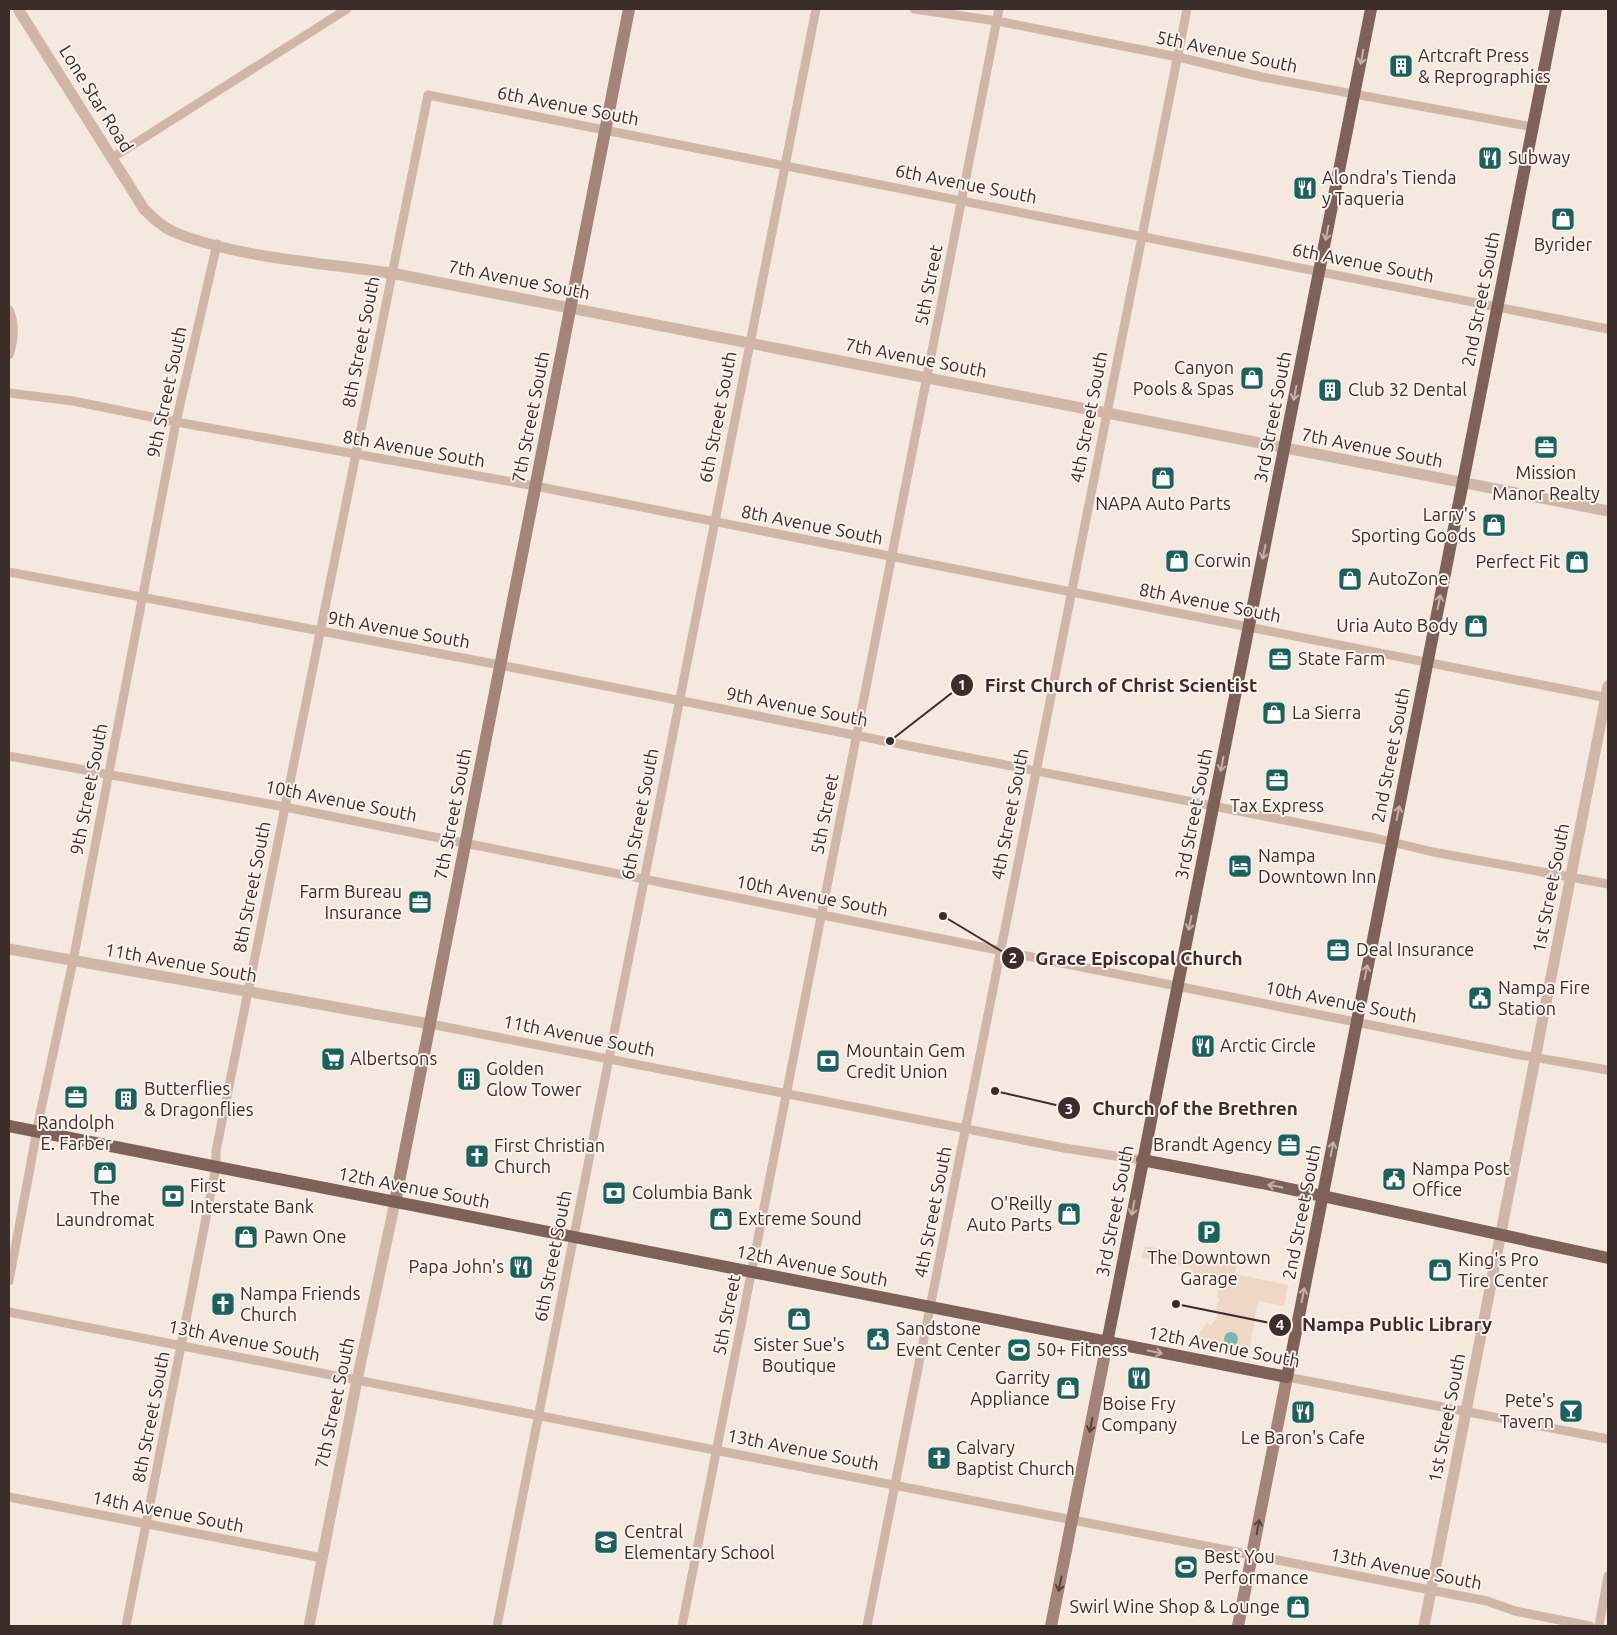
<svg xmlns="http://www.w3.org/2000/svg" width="1617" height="1635" font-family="Ubuntu,sans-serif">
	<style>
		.plaza { fill: #eed7c5 }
		.water { fill: #7bb5b0 }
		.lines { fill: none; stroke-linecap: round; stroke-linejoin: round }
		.minor { stroke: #cfb6a9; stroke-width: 9 }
		.tertiary { stroke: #cfb6a9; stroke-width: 11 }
		.secondary { stroke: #a3847a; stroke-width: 12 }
		.primary { stroke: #7e625a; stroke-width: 12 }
		.oneway { stroke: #c3b2aa }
		.oneway2 { stroke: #55433e }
		.labels { text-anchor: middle; stroke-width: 4; stroke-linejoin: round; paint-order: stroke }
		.street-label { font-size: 18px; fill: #3b2d2a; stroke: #fcf3ec }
		.poi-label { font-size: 18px; fill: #3b2d2a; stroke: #fcf3ec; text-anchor: start }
		.leader { fill: none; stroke: #3b2d2a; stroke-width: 2 }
		.callout-dot { fill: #3b2d2a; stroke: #fcf3ec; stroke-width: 2 }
		.mark-label { font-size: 15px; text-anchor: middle; font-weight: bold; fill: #fff }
		.callout-label { font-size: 19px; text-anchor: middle; font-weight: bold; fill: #3b2d2a; stroke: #fcf3ec; stroke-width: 4; stroke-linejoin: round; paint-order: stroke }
	</style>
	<rect width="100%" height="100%" fill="#f5e8df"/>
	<polygon class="plaza" points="1145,1246 1237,1263 1235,1274 1288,1285 1284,1306 1258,1301 1249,1351 1194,1341 1207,1323 1211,1326 1216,1319 1218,1311 1215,1310 1220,1298 1217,1297 1220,1279 1190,1273 1191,1268 1142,1258"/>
	<circle class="water" cx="1231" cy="1339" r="7"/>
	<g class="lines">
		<g class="minor">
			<polyline points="914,9 997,21 1178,57 1262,77 1533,127"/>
			<polyline points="112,158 347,9"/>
			<path d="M9,310C16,325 14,340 9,355"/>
			<polyline points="9,393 73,401 176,422 535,486 1608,698"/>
			<polyline points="9,572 500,665 1375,838 1433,852 1608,884"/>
			<polyline points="9,756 285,807 1515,1054 1608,1070"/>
			<polyline points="430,1024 1064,1148 1142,1160"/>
			<polyline points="9,1281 40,1114 73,961 176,422 217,244"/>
			<polyline points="9,1312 1487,1601 1515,1611 1590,1626"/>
			<polyline points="1287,1377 1608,1439"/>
			<polyline points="9,1497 322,1558"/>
			<polyline points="126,1626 216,1167 216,1151 428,95 1608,329"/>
			<polyline points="497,1626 816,9"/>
			<polyline points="682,1626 999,9"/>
			<polyline points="867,1626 1187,9"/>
			<polyline points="1599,1626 1608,1576"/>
		</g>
		<g class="tertiary">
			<path d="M18,9L144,209C153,218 162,227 174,232C236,258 325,263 391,273L1608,511"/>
			<polyline points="9,949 430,1024"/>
			<polyline points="309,1626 357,1380 395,1202"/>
			<polyline points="1424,1626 1608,686"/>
		</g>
		<g class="secondary">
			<polyline points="395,1202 629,9"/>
			<polyline points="1051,1626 1107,1343"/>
			<polyline points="1238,1626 1287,1377"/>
		</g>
		<g class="primary">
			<polyline points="9,1126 1287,1377 1556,9"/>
			<polyline points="1142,1160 1262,1183 1608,1258"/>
			<polyline points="1107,1343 1371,9"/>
		</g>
	</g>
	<defs><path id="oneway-shaft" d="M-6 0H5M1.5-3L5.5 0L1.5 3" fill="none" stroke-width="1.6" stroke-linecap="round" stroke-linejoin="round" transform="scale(1.25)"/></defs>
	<g class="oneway">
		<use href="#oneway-shaft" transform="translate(1362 57) rotate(101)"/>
		<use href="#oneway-shaft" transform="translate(1327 233) rotate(101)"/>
		<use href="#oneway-shaft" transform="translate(1295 393) rotate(101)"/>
		<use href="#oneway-shaft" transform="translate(1264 552) rotate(101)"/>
		<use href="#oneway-shaft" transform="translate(1439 602) rotate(-79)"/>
		<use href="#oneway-shaft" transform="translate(1222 764) rotate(101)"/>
		<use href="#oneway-shaft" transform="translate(1398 813) rotate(-79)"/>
		<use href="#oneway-shaft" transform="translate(1190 923) rotate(101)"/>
		<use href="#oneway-shaft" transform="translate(1366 972) rotate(-79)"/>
		<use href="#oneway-shaft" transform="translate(1332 1149) rotate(-79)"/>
		<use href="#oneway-shaft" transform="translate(1275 1186) rotate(-168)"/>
		<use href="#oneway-shaft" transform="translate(1133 1208) rotate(101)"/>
		<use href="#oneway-shaft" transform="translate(1303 1295) rotate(-79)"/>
		<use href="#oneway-shaft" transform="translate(1155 1352) rotate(11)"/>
	</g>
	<g class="oneway2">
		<use href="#oneway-shaft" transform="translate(1091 1425) rotate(101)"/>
		<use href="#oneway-shaft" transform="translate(1258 1527) rotate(-79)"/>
		<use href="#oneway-shaft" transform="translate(1060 1584) rotate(101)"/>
	</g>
	<defs>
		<g id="building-square" transform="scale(1.25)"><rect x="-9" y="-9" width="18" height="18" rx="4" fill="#1b615d" stroke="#fcf3ec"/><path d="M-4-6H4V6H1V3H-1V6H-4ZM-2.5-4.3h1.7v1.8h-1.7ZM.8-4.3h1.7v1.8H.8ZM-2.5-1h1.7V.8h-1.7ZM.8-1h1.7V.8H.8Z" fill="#fff"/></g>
		<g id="restaurant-square" transform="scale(1.25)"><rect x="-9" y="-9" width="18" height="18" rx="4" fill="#1b615d" stroke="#fcf3ec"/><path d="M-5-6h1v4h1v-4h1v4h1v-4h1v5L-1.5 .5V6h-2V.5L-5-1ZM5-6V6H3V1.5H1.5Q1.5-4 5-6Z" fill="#fff"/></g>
		<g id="shop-square" transform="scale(1.25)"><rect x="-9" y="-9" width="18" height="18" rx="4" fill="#1b615d" stroke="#fcf3ec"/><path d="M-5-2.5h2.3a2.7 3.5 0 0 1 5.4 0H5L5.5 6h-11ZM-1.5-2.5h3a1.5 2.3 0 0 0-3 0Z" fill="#fff"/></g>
		<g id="office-square" transform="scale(1.25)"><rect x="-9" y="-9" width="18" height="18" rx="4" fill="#1b615d" stroke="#fcf3ec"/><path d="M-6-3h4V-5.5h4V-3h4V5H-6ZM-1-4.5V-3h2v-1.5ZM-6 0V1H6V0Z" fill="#fff"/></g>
		<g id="hotel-square" transform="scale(1.25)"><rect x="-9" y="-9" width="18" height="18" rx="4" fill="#1b615d" stroke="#fcf3ec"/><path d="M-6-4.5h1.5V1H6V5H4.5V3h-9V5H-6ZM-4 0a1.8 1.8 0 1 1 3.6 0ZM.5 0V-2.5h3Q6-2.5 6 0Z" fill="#fff"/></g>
		<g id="civic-square" transform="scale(1.25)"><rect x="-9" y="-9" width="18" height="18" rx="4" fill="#1b615d" stroke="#fcf3ec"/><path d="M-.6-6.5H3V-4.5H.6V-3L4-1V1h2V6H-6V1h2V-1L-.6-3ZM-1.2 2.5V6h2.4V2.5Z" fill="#fff"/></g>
		<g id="supermarket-square" transform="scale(1.25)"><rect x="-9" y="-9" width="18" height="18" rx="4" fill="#1b615d" stroke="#fcf3ec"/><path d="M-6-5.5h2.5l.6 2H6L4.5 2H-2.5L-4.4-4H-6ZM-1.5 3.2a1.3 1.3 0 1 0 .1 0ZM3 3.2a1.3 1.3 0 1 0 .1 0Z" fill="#fff"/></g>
		<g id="bank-square" transform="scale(1.25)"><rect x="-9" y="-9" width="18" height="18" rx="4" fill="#1b615d" stroke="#fcf3ec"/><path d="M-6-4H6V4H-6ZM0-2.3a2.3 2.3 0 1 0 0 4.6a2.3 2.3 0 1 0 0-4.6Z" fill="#fff"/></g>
		<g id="church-square" transform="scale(1.25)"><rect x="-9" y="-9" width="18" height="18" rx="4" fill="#1b615d" stroke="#fcf3ec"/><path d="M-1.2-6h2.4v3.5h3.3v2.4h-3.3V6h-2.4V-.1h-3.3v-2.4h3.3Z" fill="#fff"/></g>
		<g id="parking-square" transform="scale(1.25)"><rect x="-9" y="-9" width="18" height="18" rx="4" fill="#1b615d" stroke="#fcf3ec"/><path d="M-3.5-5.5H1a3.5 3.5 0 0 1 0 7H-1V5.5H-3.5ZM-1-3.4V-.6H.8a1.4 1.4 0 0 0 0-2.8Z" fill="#fff"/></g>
		<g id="stadium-square" transform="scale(1.25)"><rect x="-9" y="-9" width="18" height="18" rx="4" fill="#1b615d" stroke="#fcf3ec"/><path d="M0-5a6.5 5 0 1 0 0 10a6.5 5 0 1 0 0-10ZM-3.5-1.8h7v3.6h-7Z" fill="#fff"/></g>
		<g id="bar-square" transform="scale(1.25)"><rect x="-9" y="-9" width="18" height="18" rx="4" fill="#1b615d" stroke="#fcf3ec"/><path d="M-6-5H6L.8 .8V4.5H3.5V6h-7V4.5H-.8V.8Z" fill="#fff"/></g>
		<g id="school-square" transform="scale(1.25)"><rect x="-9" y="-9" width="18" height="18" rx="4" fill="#1b615d" stroke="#fcf3ec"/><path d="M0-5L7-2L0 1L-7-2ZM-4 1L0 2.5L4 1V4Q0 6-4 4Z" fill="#fff"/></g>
	</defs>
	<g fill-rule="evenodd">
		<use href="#building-square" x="1401" y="66"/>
		<use href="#restaurant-square" x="1490" y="158"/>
		<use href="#restaurant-square" x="1305" y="188"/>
		<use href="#shop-square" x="1563" y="219"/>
		<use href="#shop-square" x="1252" y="378"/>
		<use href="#building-square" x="1330" y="390"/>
		<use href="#office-square" x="1546" y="447"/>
		<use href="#shop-square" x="1163" y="478"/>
		<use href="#shop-square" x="1494" y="525"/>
		<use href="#shop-square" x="1177" y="561"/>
		<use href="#shop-square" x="1577" y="562"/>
		<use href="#shop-square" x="1350" y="579"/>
		<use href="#shop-square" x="1476" y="626"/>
		<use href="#office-square" x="1280" y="659"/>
		<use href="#shop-square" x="1274" y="713"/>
		<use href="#office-square" x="1277" y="780"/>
		<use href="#hotel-square" x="1240" y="866"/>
		<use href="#office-square" x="420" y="902"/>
		<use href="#office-square" x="1338" y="950"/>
		<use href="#civic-square" x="1480" y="998"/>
		<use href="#restaurant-square" x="1203" y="1046"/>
		<use href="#supermarket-square" x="333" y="1059"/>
		<use href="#bank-square" x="828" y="1061"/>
		<use href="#building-square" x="469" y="1079"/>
		<use href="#office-square" x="76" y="1097"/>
		<use href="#building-square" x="126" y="1099"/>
		<use href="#office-square" x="1289" y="1145"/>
		<use href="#church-square" x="477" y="1156"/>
		<use href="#shop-square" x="105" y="1173"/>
		<use href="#civic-square" x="1394" y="1179"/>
		<use href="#bank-square" x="614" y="1193"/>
		<use href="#bank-square" x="173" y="1196"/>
		<use href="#shop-square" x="1069" y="1214"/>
		<use href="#shop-square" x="721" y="1219"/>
		<use href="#parking-square" x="1209" y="1232"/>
		<use href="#shop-square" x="246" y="1237"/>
		<use href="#restaurant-square" x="521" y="1267"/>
		<use href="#shop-square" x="1440" y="1270"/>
		<use href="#church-square" x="223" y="1304"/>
		<use href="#shop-square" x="799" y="1319"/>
		<use href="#civic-square" x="878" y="1339"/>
		<use href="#stadium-square" x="1019" y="1350"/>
		<use href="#restaurant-square" x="1139" y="1378"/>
		<use href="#shop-square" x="1068" y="1388"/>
		<use href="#bar-square" x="1571" y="1411"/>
		<use href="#restaurant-square" x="1303" y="1412"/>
		<use href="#church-square" x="939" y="1458"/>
		<use href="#school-square" x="606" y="1542"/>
		<use href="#stadium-square" x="1186" y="1567"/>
		<use href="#shop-square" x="1298" y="1607"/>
	</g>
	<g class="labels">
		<g class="street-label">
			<text transform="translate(1227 52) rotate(12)" y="6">5th Avenue South</text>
			<text transform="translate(96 99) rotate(58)" y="6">Lone Star Road</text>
			<text transform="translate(568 106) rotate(11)" y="6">6th Avenue South</text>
			<text transform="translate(966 184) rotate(11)" y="6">6th Avenue South</text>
			<text transform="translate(1363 263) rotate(11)" y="6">6th Avenue South</text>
			<text transform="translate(519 280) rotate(11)" y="6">7th Avenue South</text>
			<text transform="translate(929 285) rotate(-79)" y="6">5th Street</text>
			<text transform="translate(1481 299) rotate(-79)" y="6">2nd Street South</text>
			<text transform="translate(361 342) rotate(-79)" y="6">8th Street South</text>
			<text transform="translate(916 358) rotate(11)" y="6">7th Avenue South</text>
			<text transform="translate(167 392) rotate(-78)" y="6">9th Street South</text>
			<text transform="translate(531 417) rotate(-79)" y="6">7th Street South</text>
			<text transform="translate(718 417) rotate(-79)" y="6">6th Street South</text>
			<text transform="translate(1089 417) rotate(-79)" y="6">4th Street South</text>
			<text transform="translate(1273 417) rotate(-79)" y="6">3rd Street South</text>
			<text transform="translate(1372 448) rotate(11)" y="6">7th Avenue South</text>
			<text transform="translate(414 449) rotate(10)" y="6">8th Avenue South</text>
			<text transform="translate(812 525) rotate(11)" y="6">8th Avenue South</text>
			<text transform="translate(1210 603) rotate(11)" y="6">8th Avenue South</text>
			<text transform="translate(399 630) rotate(10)" y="6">9th Avenue South</text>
			<text transform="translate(797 707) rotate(11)" y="6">9th Avenue South</text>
			<text transform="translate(1391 755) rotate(-79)" y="6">2nd Street South</text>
			<text transform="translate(89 789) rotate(-79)" y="6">9th Street South</text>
			<text transform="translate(341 801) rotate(11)" y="6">10th Avenue South</text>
			<text transform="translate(453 814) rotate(-79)" y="6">7th Street South</text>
			<text transform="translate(640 814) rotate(-79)" y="6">6th Street South</text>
			<text transform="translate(825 814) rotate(-79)" y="6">5th Street</text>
			<text transform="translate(1010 814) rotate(-79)" y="6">4th Street South</text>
			<text transform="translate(1194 814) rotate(-79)" y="6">3rd Street South</text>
			<text transform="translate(252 887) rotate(-79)" y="6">8th Street South</text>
			<text transform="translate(1551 888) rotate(-79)" y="6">1st Street South</text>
			<text transform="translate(812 896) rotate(11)" y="6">10th Avenue South</text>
			<text transform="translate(181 963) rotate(10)" y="6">11th Avenue South</text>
			<text transform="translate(1341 1002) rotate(11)" y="6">10th Avenue South</text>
			<text transform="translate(579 1036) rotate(11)" y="6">11th Avenue South</text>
			<text transform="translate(414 1188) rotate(11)" y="6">12th Avenue South</text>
			<text transform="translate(1115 1211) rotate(-79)" y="6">3rd Street South</text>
			<text transform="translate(933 1212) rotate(-79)" y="6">4th Street South</text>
			<text transform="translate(1302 1212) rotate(-79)" y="6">2nd Street South</text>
			<text transform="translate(553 1256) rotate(-79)" y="6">6th Street South</text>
			<text transform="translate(812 1266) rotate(11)" y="6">12th Avenue South</text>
			<text transform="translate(727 1315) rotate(-79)" y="6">5th Street</text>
			<text transform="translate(244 1341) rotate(11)" y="6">13th Avenue South</text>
			<text transform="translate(1224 1347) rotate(11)" y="6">12th Avenue South</text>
			<text transform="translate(335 1403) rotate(-78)" y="6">7th Street South</text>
			<text transform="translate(151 1417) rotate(-79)" y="6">8th Street South</text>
			<text transform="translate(1447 1418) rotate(-79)" y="6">1st Street South</text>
			<text transform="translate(803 1450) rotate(11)" y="6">13th Avenue South</text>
			<text transform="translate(168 1512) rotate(11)" y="6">14th Avenue South</text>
			<text transform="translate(1406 1569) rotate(11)" y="6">13th Avenue South</text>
		</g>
		<g class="poi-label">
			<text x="1418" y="62">Artcraft Press<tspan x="1418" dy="21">&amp; Reprographics</tspan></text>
			<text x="1508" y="164">Subway</text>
			<text x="1322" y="184">Alondra's Tienda<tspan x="1322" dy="21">y Taqueria</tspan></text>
			<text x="1563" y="251" text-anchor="middle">Byrider</text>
			<text x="1234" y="374" text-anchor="end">Canyon<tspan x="1234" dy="21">Pools &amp; Spas</tspan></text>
			<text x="1348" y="396">Club 32 Dental</text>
			<text x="1546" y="479" text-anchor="middle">Mission<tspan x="1546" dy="21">Manor Realty</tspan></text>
			<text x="1163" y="510" text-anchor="middle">NAPA Auto Parts</text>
			<text x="1476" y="521" text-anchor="end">Larry's<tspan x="1476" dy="21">Sporting Goods</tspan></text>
			<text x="1194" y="567">Corwin</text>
			<text x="1560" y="568" text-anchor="end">Perfect Fit</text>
			<text x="1368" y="585">AutoZone</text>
			<text x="1458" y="632" text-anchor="end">Uria Auto Body</text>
			<text x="1298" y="665">State Farm</text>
			<text x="1292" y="719">La Sierra</text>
			<text x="1277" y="812" text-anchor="middle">Tax Express</text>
			<text x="1258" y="862">Nampa<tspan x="1258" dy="21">Downtown Inn</tspan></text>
			<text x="402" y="898" text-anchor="end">Farm Bureau<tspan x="402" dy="21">Insurance</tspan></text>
			<text x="1356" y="956">Deal Insurance</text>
			<text x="1498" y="994">Nampa Fire<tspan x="1498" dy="21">Station</tspan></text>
			<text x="1220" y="1052">Arctic Circle</text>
			<text x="846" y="1057">Mountain Gem<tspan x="846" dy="21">Credit Union</tspan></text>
			<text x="350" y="1065">Albertsons</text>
			<text x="486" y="1075">Golden<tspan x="486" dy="21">Glow Tower</tspan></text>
			<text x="144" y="1095">Butterflies<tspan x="144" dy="21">&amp; Dragonflies</tspan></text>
			<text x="76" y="1129" text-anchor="middle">Randolph<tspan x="76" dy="21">E. Farber</tspan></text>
			<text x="1272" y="1151" text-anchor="end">Brandt Agency</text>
			<text x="494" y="1152">First Christian<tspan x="494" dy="21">Church</tspan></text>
			<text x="1412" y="1175">Nampa Post<tspan x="1412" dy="21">Office</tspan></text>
			<text x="190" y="1192">First<tspan x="190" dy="21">Interstate Bank</tspan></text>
			<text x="632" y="1199">Columbia Bank</text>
			<text x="105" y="1205" text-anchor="middle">The<tspan x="105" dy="21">Laundromat</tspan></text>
			<text x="1052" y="1210" text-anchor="end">O'Reilly<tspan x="1052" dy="21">Auto Parts</tspan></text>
			<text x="738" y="1225">Extreme Sound</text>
			<text x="264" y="1243">Pawn One</text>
			<text x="1209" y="1264" text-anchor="middle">The Downtown<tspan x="1209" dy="21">Garage</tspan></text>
			<text x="1458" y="1266">King's Pro<tspan x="1458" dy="21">Tire Center</tspan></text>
			<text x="504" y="1273" text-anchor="end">Papa John's</text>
			<text x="240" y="1300">Nampa Friends<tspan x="240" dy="21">Church</tspan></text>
			<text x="896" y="1335">Sandstone<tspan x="896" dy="21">Event Center</tspan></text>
			<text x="799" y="1351" text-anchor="middle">Sister Sue's<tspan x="799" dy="21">Boutique</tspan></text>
			<text x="1036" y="1356">50+ Fitness</text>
			<text x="1050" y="1384" text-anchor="end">Garrity<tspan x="1050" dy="21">Appliance</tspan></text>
			<text x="1554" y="1407" text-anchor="end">Pete's<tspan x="1554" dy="21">Tavern</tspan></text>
			<text x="1139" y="1410" text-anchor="middle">Boise Fry<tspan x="1139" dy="21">Company</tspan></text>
			<text x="1303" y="1444" text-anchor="middle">Le Baron's Cafe</text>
			<text x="956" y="1454">Calvary<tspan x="956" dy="21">Baptist Church</tspan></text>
			<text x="624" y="1538">Central<tspan x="624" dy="21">Elementary School</tspan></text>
			<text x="1204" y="1563">Best You<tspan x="1204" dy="21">Performance</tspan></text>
			<text x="1280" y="1613" text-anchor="end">Swirl Wine Shop &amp; Lounge</text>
		</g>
	</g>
	<path class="leader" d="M890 741L962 685M943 916L1013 958M995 1091L1069 1108M1176 1304L1280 1325"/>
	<g class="callout-dot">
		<circle cx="890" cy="741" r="5"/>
		<circle cx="943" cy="916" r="5"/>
		<circle cx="995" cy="1091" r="5"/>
		<circle cx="1176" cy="1304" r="5"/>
		<circle cx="962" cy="685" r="12"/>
		<circle cx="1013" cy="958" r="12"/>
		<circle cx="1069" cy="1108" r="12"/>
		<circle cx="1280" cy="1325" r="12"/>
	</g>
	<g class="mark-label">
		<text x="962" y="690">1</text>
		<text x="1013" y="963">2</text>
		<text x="1069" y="1114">3</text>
		<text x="1280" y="1330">4</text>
	</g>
	<g class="callout-label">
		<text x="1121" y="692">First Church of Christ Scientist</text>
		<text x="1139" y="965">Grace Episcopal Church</text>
		<text x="1195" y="1115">Church of the Brethren</text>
		<text x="1397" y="1331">Nampa Public Library</text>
	</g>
	<rect width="1617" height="1635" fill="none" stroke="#3b2d2a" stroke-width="20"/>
</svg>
